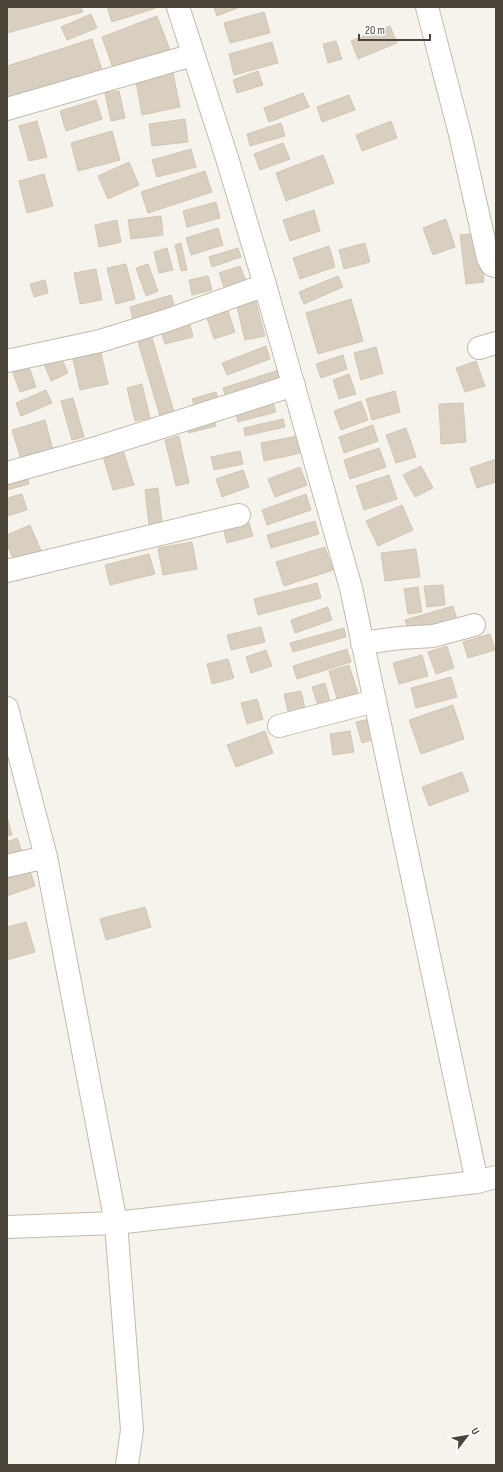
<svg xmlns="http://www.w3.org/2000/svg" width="503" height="1472" font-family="'Sofia Sans Condensed',sans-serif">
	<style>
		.building { fill: #d8cfc1; stroke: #d3c7b4 }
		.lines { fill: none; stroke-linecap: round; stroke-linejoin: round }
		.minor-casing { stroke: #c2bbae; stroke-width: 24 }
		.minor { stroke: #fff; stroke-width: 22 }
	</style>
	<rect width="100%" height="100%" fill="#f6f3ec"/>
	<g class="building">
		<polygon points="7,7 81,7 83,12 7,33"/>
		<polygon points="107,7 155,7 156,8 112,22"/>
		<polygon points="214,7 240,7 217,16"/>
		<polygon points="264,12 270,33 230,43 224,23"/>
		<polygon points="91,14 97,28 67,40 61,27"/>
		<polygon points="157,16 170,50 114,71 102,37"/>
		<polygon points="390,26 397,43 358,59 351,41"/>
		<polygon points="92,39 103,73 7,104 7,66"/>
		<polygon points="336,41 342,59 328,63 323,44"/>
		<polygon points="272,42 278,63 234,75 229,54"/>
		<polygon points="258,71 263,85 237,93 233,80"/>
		<polygon points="173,73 180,107 142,115 136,81"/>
		<polygon points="119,91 125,118 111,121 105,93"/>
		<polygon points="303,93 309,107 269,122 264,108"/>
		<polygon points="349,95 355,110 322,122 317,107"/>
		<polygon points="96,100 102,119 66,131 60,111"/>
		<polygon points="185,119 188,142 152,146 149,124"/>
		<polygon points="37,121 47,157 29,161 19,126"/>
		<polygon points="391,121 397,138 362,151 356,135"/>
		<polygon points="281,123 285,136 250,146 247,134"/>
		<polygon points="112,131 120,160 78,171 71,143"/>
		<polygon points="283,143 290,159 260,170 254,154"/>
		<polygon points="191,149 196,167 157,177 152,160"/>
		<polygon points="323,155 334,183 286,201 276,173"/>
		<polygon points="129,162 139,185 108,199 98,176"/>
		<polygon points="205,171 212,192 148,213 141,192"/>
		<polygon points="44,174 53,206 27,213 19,181"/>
		<polygon points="216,202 220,218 187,227 183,211"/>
		<polygon points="314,210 320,231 290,241 283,220"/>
		<polygon points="161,216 163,235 131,239 128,220"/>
		<polygon points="446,219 455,247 433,255 423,228"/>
		<polygon points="117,220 121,242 99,247 95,225"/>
		<polygon points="218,228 223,245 191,255 186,238"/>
		<polygon points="478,233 484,282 466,284 460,235"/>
		<polygon points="181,243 187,270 181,271 175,245"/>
		<polygon points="365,243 370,262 344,269 339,250"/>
		<polygon points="329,246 335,267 300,279 293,258"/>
		<polygon points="167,248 173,270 159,273 154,252"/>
		<polygon points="238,248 241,257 212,267 209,257"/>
		<polygon points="126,264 135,299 116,304 107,268"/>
		<polygon points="148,264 158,291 146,296 136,268"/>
		<polygon points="240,266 247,284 226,292 219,273"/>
		<polygon points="96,269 102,300 80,304 74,273"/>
		<polygon points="208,276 212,290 192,295 189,280"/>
		<polygon points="338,276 343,287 304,304 299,292"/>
		<polygon points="45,280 48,293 34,297 30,284"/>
		<polygon points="171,295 176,312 134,324 130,307"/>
		<polygon points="255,298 265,336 245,340 236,303"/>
		<polygon points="351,299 363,341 318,354 306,313"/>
		<polygon points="228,311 235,332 214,339 207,318"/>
		<polygon points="189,320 193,337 165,344 160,328"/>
		<polygon points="150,331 174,412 160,416 136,335"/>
		<polygon points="266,346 270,359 227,375 222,363"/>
		<polygon points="376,347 383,373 361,380 354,353"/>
		<polygon points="101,353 108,384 80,390 73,359"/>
		<polygon points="343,355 347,369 321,378 316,364"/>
		<polygon points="61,357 68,373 51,381 44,364"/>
		<polygon points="27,361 36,387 20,392 11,367"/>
		<polygon points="476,361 485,386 465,392 456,368"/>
		<polygon points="279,370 283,383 227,400 223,388"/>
		<polygon points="349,374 356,394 339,399 333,380"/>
		<polygon points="142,384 150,418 135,421 127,388"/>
		<polygon points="46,390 52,403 21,416 16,403"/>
		<polygon points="395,391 400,412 372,420 366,399"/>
		<polygon points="216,392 220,404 196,411 192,399"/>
		<polygon points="271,396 276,412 238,422 234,406"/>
		<polygon points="73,398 84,437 72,440 61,401"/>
		<polygon points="361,401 368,420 341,430 334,411"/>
		<polygon points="463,403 466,442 441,444 439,404"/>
		<polygon points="214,418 216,426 189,433 187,426"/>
		<polygon points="283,419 285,427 245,436 244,428"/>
		<polygon points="45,420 53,450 21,459 12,430"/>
		<polygon points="373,425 378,441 344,453 339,437"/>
		<polygon points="406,428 416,457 396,463 386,435"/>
		<polygon points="179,436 189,483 176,486 165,440"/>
		<polygon points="298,436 301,453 264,461 261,443"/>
		<polygon points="379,448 386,467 350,479 344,460"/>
		<polygon points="123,450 134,485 113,490 103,456"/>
		<polygon points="240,451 243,464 214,470 211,457"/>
		<polygon points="496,459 496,482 477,488 470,468"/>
		<polygon points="421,466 433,488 415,497 403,475"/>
		<polygon points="300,467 307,485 275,497 268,479"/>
		<polygon points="243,470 249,487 222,497 216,479"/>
		<polygon points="26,474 29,484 7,490 7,480"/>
		<polygon points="389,475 397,499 364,510 356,486"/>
		<polygon points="158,488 162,523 149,525 145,490"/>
		<polygon points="22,494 27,510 7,516 7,498"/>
		<polygon points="306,494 311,510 267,525 262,510"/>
		<polygon points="402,505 413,530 378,546 366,521"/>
		<polygon points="248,520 253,536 227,543 223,527"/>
		<polygon points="315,521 319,534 271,548 267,535"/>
		<polygon points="30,525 43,555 16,566 7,544 7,535"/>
		<polygon points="192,542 197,569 163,575 158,548"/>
		<polygon points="325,547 333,570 284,586 276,562"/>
		<polygon points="416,549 420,577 385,581 381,553"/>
		<polygon points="149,554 155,574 110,585 105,565"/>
		<polygon points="317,583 321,598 258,615 254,599"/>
		<polygon points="443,585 445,605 427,607 424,586"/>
		<polygon points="418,587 422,612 408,614 404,589"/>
		<polygon points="453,606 457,620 409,633 405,620"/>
		<polygon points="328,607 332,620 295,633 291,620"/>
		<polygon points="261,627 265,642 231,650 227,635"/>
		<polygon points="344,628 346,637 293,652 290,643"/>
		<polygon points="490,634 495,650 468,658 463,642"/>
		<polygon points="447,646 454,668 436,674 428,652"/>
		<polygon points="347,649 351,662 297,679 293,666"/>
		<polygon points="266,650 272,666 251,673 246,657"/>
		<polygon points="422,655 428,676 399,684 393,663"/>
		<polygon points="228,659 234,678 212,684 207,664"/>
		<polygon points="349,665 361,703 340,709 329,671"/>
		<polygon points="451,677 457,697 416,708 411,688"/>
		<polygon points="325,683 332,709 320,712 312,687"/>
		<polygon points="301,691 307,717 290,720 284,694"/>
		<polygon points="257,699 263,719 247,724 241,703"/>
		<polygon points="453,705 464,739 421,754 409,720"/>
		<polygon points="370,719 375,739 362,743 356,722"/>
		<polygon points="265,731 273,753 236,767 227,745"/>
		<polygon points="350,731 354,752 333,755 330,734"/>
		<polygon points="462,772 469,791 429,806 422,787"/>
		<polygon points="7,817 12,835 7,836"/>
		<polygon points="17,838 23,854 7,859 7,842"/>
		<polygon points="29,868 35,886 7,896 7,876"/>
		<polygon points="145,907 151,927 106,940 100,919"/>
		<polygon points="26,922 35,952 7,960 7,927"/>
	</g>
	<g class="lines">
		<g class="minor-casing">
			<g id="minor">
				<polyline points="178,7 227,158 265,285 351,588 477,1182"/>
				<polyline points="427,7 460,134 488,258 492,265 496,266"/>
				<polyline points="7,109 193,55"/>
				<polyline points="479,348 496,343"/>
				<polyline points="7,361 100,341 168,320 265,285"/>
				<polyline points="7,473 96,448 294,385"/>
				<polyline points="7,571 239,515"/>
				<polyline points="362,643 400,638 433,636 474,625"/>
				<polyline points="7,708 46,857 116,1223 132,1430 127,1465"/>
				<polyline points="279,726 375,701"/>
				<polyline points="7,866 46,857"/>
				<polyline points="7,1227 116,1223 477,1182 496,1177"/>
			</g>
		</g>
		<use href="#minor" class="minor"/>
	</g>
	<rect width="503" height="1472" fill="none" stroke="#4b4439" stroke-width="16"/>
	<g transform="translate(467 1436) rotate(59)" stroke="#ffffff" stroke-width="3" paint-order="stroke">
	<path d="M0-3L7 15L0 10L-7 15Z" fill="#4b4439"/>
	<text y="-6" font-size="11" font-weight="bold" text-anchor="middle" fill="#4b4439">U</text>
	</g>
	<path d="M359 34v6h71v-6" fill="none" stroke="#4b4439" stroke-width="2"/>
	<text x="365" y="34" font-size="12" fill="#4b4439" stroke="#ffffff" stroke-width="3" paint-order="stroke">20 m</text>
</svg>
